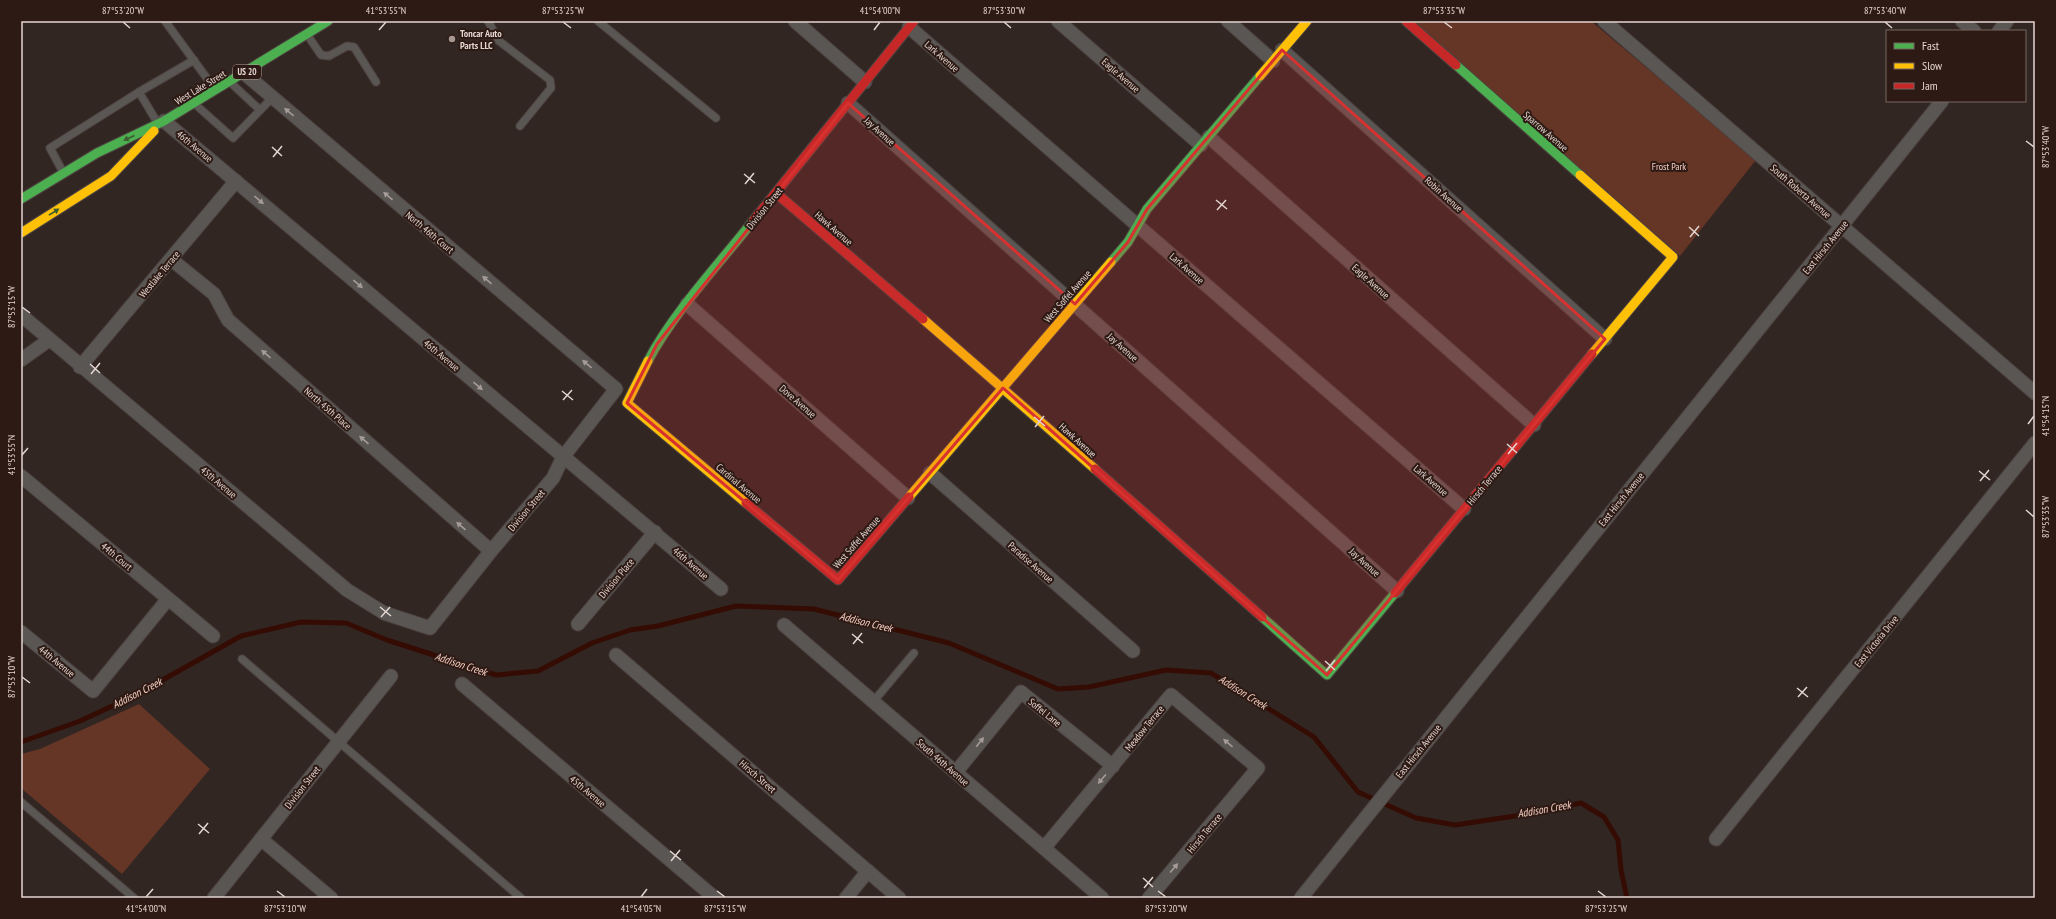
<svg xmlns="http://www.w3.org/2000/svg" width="2056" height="919" font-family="'PT Sans Narrow',sans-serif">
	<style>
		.green { fill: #653526 }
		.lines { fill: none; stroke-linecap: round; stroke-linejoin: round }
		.stream { stroke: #340c03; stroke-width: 5 }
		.lane-casing { stroke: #4d4340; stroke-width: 9 }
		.street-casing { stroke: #4d4340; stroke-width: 15 }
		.fast-casing { stroke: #4d4340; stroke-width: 11 }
		.slow-casing { stroke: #4d4340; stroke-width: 11 }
		.jam-casing { stroke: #4d4340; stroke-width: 11 }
		.lane { stroke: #5a5654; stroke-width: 7 }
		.street { stroke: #5a5654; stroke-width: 13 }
		.fast { stroke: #4caf50; stroke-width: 9 }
		.slow { stroke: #ffc107; stroke-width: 9 }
		.jam { stroke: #c62828; stroke-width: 9 }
		.oneway { fill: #a59c98 }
		.oneway2 { fill: #3c5d2f }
		.marked { fill: #d73130; fill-opacity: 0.2; stroke: #d73130; stroke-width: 3; stroke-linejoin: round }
		.ticks { fill: none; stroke: #e3d5d0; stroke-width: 1.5 }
		.poi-dot { fill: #a59893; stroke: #2e1a14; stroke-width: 1.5 }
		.labels { text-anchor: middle; stroke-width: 4; stroke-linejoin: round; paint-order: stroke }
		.shield { fill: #2e1a14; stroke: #ad9d98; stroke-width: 1 }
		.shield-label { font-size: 9px; font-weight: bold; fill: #e3d5d0 }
		.poi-label { font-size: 10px; font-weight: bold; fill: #e3d5d0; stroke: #2e1a14; text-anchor: start }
		.street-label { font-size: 10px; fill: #e3d5d0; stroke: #2e1a14 }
		.park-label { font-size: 10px; fill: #f7cfc3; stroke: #2e1a14 }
		.water-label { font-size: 11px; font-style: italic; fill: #f7d0c4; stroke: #2e1a14 }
		.neatline { fill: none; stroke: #e3d5d0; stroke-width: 1.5 }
		.ticks-label { font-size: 10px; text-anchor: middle; fill: #e3d5d0 }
	</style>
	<rect width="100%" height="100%" fill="#322623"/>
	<g class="green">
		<polygon points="1411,21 1591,21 1756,160 1680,256"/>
		<polygon points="139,704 210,769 122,874 21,788 21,754 40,749"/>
	</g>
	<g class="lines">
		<polyline class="stream" points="21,742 80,721 134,696 241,636 301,622 346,623 387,640 496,675 538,671 592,643 630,630 658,626 736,606 763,607 814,609 949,643 1058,689 1089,687 1166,670 1211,673 1314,737 1358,792 1416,818 1455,825 1515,816 1581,803 1604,817 1618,840 1621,870 1627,898"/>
		<g class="lane-casing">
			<g id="lane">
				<polyline points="165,21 214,88"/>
				<polyline points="488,21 499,41 550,80 551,88 520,126"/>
				<polyline points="598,21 716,118"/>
				<polyline points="308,36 321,55 329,56 347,46 354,47 376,82"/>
				<polyline points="231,83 260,110"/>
				<polyline points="139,92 194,60"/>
				<polyline points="196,105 233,138 272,98"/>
				<polyline points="63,172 50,148 139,92 157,122"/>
				<polyline points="242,659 521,898"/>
				<polyline points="873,702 914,653"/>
				<polyline points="21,802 134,898"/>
			</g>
		</g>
		<g class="street-casing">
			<g id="street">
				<polyline points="795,21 865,82"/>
				<polyline points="1058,21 1201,145"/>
				<polyline points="1228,21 1273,61"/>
				<polyline points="1604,21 2035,393"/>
				<polyline points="1962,21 1974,31"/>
				<polyline points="909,27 1464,509"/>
				<polyline points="1999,31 2007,21"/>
				<polyline points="1282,50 1605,339"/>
				<polyline points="848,103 1397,591"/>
				<polyline points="164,121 721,589"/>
				<polyline points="1209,137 1534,425"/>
				<polyline points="172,260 214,294 228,320 491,551"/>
				<polyline points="687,304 908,498"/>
				<polyline points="21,315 347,590 384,613 430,628 491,551 553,478 563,457 616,389 244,73"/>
				<polyline points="21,360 49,340"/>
				<polyline points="80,367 236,181"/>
				<polyline points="930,473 1133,651"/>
				<polyline points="21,476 213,636"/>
				<polyline points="578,624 655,532"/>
				<polyline points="784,625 1102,898"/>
				<polyline points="21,632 93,691 168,599"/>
				<polyline points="616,655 899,898"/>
				<polyline points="462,684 715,898"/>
				<polyline points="956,772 1021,692 1113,766"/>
				<polyline points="261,839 331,898"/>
				<polyline points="1716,839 2035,443"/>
				<polyline points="1044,848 1171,695 1258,768 1149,898"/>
				<polyline points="214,898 391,676"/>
				<polyline points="846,898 868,871"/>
				<polyline points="1301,898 1942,101"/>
			</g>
		</g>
		<g class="fast-casing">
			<g id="fast">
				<polyline points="1456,65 1580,175"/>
				<polyline points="21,199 97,153 164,121 328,21"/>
				<polyline points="1111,262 1128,242 1147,209 1260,76"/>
				<path d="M648,361C673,313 719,264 753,221"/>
				<polyline points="1262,617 1327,675 1395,593"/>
			</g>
		</g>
		<g class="slow-casing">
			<g id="slow">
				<polyline points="1260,76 1307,21"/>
				<polyline points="1580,175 1673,257 1592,354"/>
				<polyline points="21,233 111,176 154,131"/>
				<polyline points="923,319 1095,469"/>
				<polyline points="648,361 627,403 746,503"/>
				<polyline points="909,497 1111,262"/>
			</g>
		</g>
		<g class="jam-casing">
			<g id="jam">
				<polyline points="1406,21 1456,65"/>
				<polyline points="776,193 923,319"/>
				<polyline points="753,221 914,21"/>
				<polyline points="1095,469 1262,617"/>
				<polyline points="746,503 838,580 909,497"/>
				<polyline points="1395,593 1592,354"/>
			</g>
		</g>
		<use href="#lane" class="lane"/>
		<use href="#street" class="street"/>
		<use href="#fast" class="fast"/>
		<use href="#slow" class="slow"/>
		<use href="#jam" class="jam"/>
	</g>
	<defs><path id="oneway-solid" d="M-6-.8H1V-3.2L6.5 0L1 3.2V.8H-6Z"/></defs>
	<g class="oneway">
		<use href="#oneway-solid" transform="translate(289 112) rotate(-140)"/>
		<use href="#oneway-solid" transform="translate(388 196) rotate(-140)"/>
		<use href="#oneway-solid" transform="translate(259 200) rotate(40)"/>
		<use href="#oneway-solid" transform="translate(487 280) rotate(-140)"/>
		<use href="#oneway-solid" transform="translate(358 284) rotate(40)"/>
		<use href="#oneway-solid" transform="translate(266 354) rotate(-139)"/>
		<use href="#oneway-solid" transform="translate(587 364) rotate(-140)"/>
		<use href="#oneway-solid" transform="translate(478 386) rotate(40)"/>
		<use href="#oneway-solid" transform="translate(364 440) rotate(-139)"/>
		<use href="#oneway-solid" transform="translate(461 526) rotate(-139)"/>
		<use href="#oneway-solid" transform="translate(980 742) rotate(-51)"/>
		<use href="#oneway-solid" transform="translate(1228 743) rotate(-140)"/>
		<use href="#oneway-solid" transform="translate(1102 779) rotate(130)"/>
		<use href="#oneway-solid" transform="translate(1174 868) rotate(-50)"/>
	</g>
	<g class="oneway2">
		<use href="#oneway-solid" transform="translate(129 138) rotate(155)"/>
		<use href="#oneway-solid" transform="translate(54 212) rotate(-32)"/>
	</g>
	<path class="marked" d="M1282,50L1605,339L1327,675L1003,388L838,580L627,403L657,344L848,103L1075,304L1128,242L1147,209Z"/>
	<path class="ticks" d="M123,22L130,28M563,22L571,28M1004,22L1011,28M1444,22L1452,28M1885,22L1892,28M379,30L386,22M874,30L880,22M2026,141L2034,147M272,147L282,156M273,157L282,146M744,174L755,183M745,184L754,173M1216,200L1227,209M1217,210L1226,200M1689,227L1699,236M1690,237L1699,226M22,307L30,313M90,364L100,373M91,374L100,363M562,391L573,400M563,400L572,390M1034,417L1045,426M2028,424L2034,416M1035,427L1044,416M1507,444L1517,453M1508,454L1517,443M22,455L28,448M1979,471L1990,480M1980,481L1989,470M2026,510L2034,517M380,607L391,616M381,617L390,607M852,634L863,643M853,644L862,633M1325,661L1335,670M1326,671L1335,660M22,677L30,683M1797,688L1808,697M1798,697L1807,687M198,824L209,833M199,834L208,823M670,851L681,860M671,861L680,850M1143,878L1153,887M1144,888L1153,877M277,891L285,897M717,891L725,897M1158,891L1166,897M1598,891L1606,897M146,897L153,889M641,897L647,889"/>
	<circle class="poi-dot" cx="452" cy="39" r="4"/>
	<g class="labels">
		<rect class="shield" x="233" y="65" width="28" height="14" rx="3"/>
		<g class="shield-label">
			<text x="247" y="75">US 20</text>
		</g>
		<g class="poi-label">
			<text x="460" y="37">Toncar Auto<tspan x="460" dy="12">Parts LLC</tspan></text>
		</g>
		<g class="street-label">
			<text transform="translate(942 56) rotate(41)" y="4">Lark Avenue</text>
			<text transform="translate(1121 75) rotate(41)" y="4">Eagle Avenue</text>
			<text transform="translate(200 87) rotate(-31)" y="4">West Lake Street</text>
			<text transform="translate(880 131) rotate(42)" y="4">Jay Avenue</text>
			<text transform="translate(1546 131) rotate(41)" y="4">Sparrow Avenue</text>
			<text transform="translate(195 146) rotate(40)" y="4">46th Avenue</text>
			<text transform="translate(1801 191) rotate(41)" y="4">South Roberta Avenue</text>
			<text transform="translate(1444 194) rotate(42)" y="4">Robin Avenue</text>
			<text transform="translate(764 208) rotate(-51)" y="4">Division Street</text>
			<text transform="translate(834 228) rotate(41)" y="4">Hawk Avenue</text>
			<text transform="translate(430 232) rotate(40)" y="4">North 46th Court</text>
			<text transform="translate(1825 247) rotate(-51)" y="4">East Hirsch Avenue</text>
			<text transform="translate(1187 268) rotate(41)" y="4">Lark Avenue</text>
			<text transform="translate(159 274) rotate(-50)" y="4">Westlake Terrace</text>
			<text transform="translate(1371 281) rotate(42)" y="4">Eagle Avenue</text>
			<text transform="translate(1067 296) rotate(-49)" y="4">West Soffel Avenue</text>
			<text transform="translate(1123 347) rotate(42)" y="4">Jay Avenue</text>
			<text transform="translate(442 355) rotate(40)" y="4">46th Avenue</text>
			<text transform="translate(798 401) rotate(41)" y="4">Dove Avenue</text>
			<text transform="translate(328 408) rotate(41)" y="4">North 45th Place</text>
			<text transform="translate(1078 440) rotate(42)" y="4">Hawk Avenue</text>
			<text transform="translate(1431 480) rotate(41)" y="4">Lark Avenue</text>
			<text transform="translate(219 482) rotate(40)" y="4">45th Avenue</text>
			<text transform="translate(739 483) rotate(40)" y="4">Cardinal Avenue</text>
			<text transform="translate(1484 485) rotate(-50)" y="4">Hirsch Terrace</text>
			<text transform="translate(1621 499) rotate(-51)" y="4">East Hirsch Avenue</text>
			<text transform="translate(526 510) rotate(-50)" y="4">Division Street</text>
			<text transform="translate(856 542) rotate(-49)" y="4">West Soffel Avenue</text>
			<text transform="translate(117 556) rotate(40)" y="4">44th Court</text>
			<text transform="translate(1031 562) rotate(41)" y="4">Paradise Avenue</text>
			<text transform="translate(1365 562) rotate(42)" y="4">Jay Avenue</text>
			<text transform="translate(691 563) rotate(41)" y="4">46th Avenue</text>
			<text transform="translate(616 578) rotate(-50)" y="4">Division Place</text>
			<text transform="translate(1876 641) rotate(-51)" y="4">East Victoria Drive</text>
			<text transform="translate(57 661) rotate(39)" y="4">44th Avenue</text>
			<text transform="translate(1045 712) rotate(39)" y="4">Soffel Lane</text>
			<text transform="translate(1144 728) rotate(-51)" y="4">Meadow Terrace</text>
			<text transform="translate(1418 751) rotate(-51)" y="4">East Hirsch Avenue</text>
			<text transform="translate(943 762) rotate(41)" y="4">South 46th Avenue</text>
			<text transform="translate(758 776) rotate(41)" y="4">Hirsch Street</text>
			<text transform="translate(302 787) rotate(-52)" y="4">Division Street</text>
			<text transform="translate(588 791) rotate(40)" y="4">45th Avenue</text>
			<text transform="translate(1204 833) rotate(-50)" y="4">Hirsch Terrace</text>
		</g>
		<g class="park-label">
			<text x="1669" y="170">Frost Park</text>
		</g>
		<g class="water-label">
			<text transform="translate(866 622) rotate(14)" y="4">Addison Creek</text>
			<text transform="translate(461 664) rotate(18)" y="4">Addison Creek</text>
			<text transform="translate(1243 692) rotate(32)" y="4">Addison Creek</text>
			<text transform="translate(137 693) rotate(-27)" y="4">Addison Creek</text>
			<text transform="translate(1544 809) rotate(-10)" y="4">Addison Creek</text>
		</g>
	</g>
	<rect width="2056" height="919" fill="none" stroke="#2e1a14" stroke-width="44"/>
	<rect x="1886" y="30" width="140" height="72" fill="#2e1a14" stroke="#76655f"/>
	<rect x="1894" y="43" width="20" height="6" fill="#4caf50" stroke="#76655f"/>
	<text x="1922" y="50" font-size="12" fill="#e3d5d0">Fast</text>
	<rect x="1894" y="63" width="20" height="6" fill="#ffc107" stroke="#76655f"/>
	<text x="1922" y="70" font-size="12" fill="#e3d5d0">Slow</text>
	<rect x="1894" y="83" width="20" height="6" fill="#c62828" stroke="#76655f"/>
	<text x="1922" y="90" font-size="12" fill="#e3d5d0">Jam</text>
	<rect x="22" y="22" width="2012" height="875" class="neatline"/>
	<g class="ticks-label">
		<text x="123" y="14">87°53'20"W</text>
		<text x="386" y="14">41°53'55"N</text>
		<text x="563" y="14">87°53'25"W</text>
		<text x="880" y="14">41°54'00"N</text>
		<text x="1004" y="14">87°53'30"W</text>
		<text x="1444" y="14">87°53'35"W</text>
		<text x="1885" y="14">87°53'40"W</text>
		<text transform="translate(2045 147) rotate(-90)" y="4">87°53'40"W</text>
		<text transform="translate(11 307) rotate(-90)" y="4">87°53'15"W</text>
		<text transform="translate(2045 416) rotate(-90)" y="4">41°54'15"N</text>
		<text transform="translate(11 455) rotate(-90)" y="4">41°53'55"N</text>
		<text transform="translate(2045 517) rotate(-90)" y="4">87°53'35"W</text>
		<text transform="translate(11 677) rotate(-90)" y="4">87°53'10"W</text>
		<text x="146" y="912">41°54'00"N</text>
		<text x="285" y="912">87°53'10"W</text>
		<text x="641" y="912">41°54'05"N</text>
		<text x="725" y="912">87°53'15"W</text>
		<text x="1166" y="912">87°53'20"W</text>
		<text x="1606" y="912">87°53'25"W</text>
	</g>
</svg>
